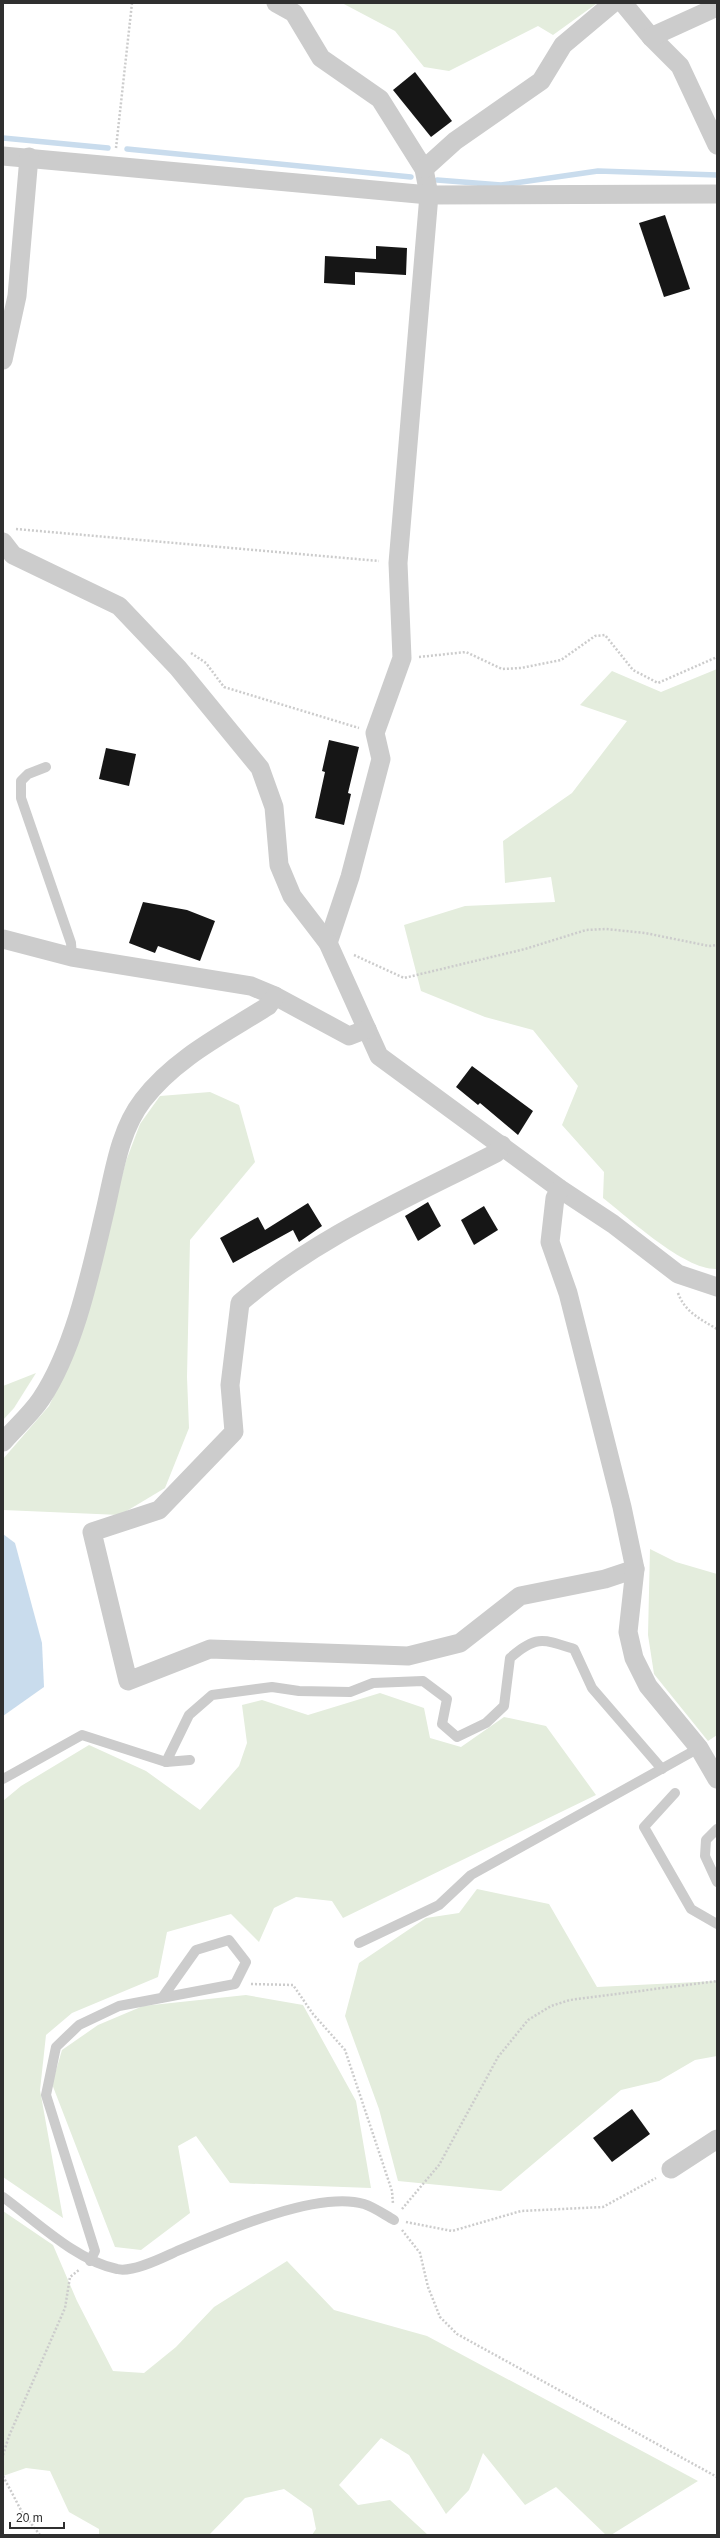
<svg xmlns="http://www.w3.org/2000/svg" width="720" height="2538" font-family="Arial,sans-serif">
	<style>
		.green { fill: #e4eddd }
		.water { fill: #c9dced }
		.lines { fill: none; stroke-linecap: round; stroke-linejoin: round }
		.stream { stroke: #c9dced; stroke-width: 5.5 }
		.building { fill: #161616 }
		.path { stroke: #ccc; stroke-width: 2.5; stroke-dasharray: 2 2; stroke-linecap: butt }
		.lane { stroke: #ccc; stroke-width: 10 }
		.street { stroke: #ccc; stroke-width: 19 }
	</style>
	<rect width="100%" height="100%" fill="#fff"/>
	<g class="green">
		<polygon points="342,3 596,3 596,4 553,35 538,26 449,71 424,67 395,31"/>
		<path d="M717,669V1269C684,1270 630,1219 603,1198L604,1172L562,1125L578,1086L533,1030L485,1017L421,991L404,925L465,906L555,902L551,877L505,883L503,841L572,793L627,721L580,705L612,671L661,692Z"/>
		<polygon points="210,1092 239,1105 255,1162 190,1240 187,1377 189,1428 165,1488 120,1515 3,1510 3,1459 49,1406 74,1353 126,1161 140,1124 160,1096"/>
		<polygon points="36,1373 14,1408 3,1420 3,1386"/>
		<polygon points="650,1549 676,1562 717,1574 717,1735 708,1741 654,1674 648,1635"/>
		<polygon points="380,1693 424,1708 430,1738 461,1747 504,1717 546,1726 596,1795 343,1918 332,1901 296,1897 274,1908 259,1942 231,1914 167,1932 158,1977 72,2013 46,2035 40,2090 63,2218 3,2177 3,1801 21,1786 89,1745 146,1771 200,1810 239,1766 247,1743 242,1705 262,1700 308,1715"/>
		<polygon points="477,1889 549,1904 597,1987 717,1981 717,2056 695,2060 659,2081 621,2090 501,2191 398,2181 379,2109 345,2016 359,1963 426,1918 459,1913"/>
		<polygon points="246,1995 303,2005 356,2101 371,2188 230,2183 196,2136 178,2146 190,2213 141,2250 115,2247 52,2084 62,2050 98,2025 143,2006"/>
		<polygon points="3,2211 53,2245 77,2301 113,2371 144,2373 176,2347 214,2307 287,2261 334,2310 427,2336 698,2481 611,2535 606,2535 556,2487 525,2505 483,2453 469,2490 446,2514 409,2455 381,2438 339,2485 358,2505 390,2500 428,2535 312,2535 316,2529 312,2509 284,2489 245,2498 209,2535 99,2535 99,2529 69,2512 50,2471 26,2468 3,2476"/>
	</g>
	<polygon class="water" points="3,1534 15,1543 42,1643 44,1687 3,1716"/>
	<g class="lines">
		<g class="stream">
			<polyline points="3,138 108,148"/>
			<polyline points="127,149 411,177"/>
			<polyline points="437,180 501,185 598,171 717,175"/>
		</g>
	</g>
	<g class="building">
		<polygon points="415,72 452,121 431,137 393,90"/>
		<polygon points="665,215 690,289 664,297 639,223"/>
		<polygon points="376,246 407,248 406,275 355,272 355,285 324,283 325,256 376,259"/>
		<polygon points="329,740 359,747 348,793 351,794 344,825 315,818 325,772 322,771"/>
		<polygon points="106,748 136,754 129,786 99,779"/>
		<polygon points="143,902 187,910 215,921 200,961 158,946 155,953 129,943"/>
		<polygon points="472,1066 533,1111 518,1135 480,1103 478,1105 456,1087"/>
		<polygon points="428,1202 441,1226 418,1241 405,1216"/>
		<polygon points="308,1203 322,1226 299,1242 293,1230 233,1263 220,1238 258,1217 265,1230"/>
		<polygon points="484,1206 498,1230 474,1245 461,1220"/>
		<polygon points="632,2109 650,2134 612,2162 593,2138"/>
	</g>
	<g class="lines">
		<g class="path">
			<polyline points="116,148 132,3"/>
			<polyline points="16,529 379,561"/>
			<polyline points="191,653 206,663 224,687 359,728"/>
			<polyline points="419,657 466,652 502,669 521,668 561,660 595,636 605,635 633,670 658,683 717,657"/>
			<polyline points="354,955 404,978 525,949 586,930 606,929 645,933 709,946 717,945"/>
			<path d="M678,1293C685,1312 700,1319 717,1329"/>
			<polyline points="251,1984 293,1985 313,2014 345,2050 392,2191 393,2204"/>
			<polyline points="402,2209 439,2165 498,2057 528,2020 551,2006 570,2000 717,1981"/>
			<polyline points="406,2222 452,2231 521,2211 603,2207 656,2178"/>
			<polyline points="402,2230 420,2253 428,2287 440,2317 457,2334 717,2477"/>
			<polyline points="3,2455 9,2436 65,2308 70,2277 80,2269"/>
			<polyline points="3,2476 22,2512 40,2535"/>
		</g>
		<g class="lane">
			<polyline points="46,767 28,774 21,781 21,798 71,943 72,957"/>
			<path d="M190,1760L166,1762L189,1715L212,1695L272,1687L299,1691L350,1692L373,1683L423,1681L447,1699L442,1724L457,1737L486,1723L504,1706L510,1658C536,1635 543,1639 574,1649L592,1688L662,1769"/>
			<polyline points="3,1779 82,1735 166,1762"/>
			<polyline points="675,1793 644,1827 691,1909 717,1924"/>
			<polyline points="717,1829 706,1840 705,1856 717,1882"/>
			<polyline points="359,1943 439,1905 471,1875 699,1748"/>
			<path d="M3,2197C37,2222 77,2261 117,2269C132,2273 162,2258 175,2252C220,2233 317,2190 364,2204C374,2207 385,2215 394,2220"/>
			<polyline points="90,2261 95,2251 46,2095 56,2047 79,2025 119,2006 235,1984 246,1962 229,1940 196,1950 162,1998"/>
		</g>
		<g class="street">
			<polyline points="276,3 294,13 321,58 380,99 424,169 429,195 398,563 402,658 375,733 381,759 350,877 328,943"/>
			<polyline points="623,3 651,37 680,66 717,145"/>
			<polyline points="651,37 717,7"/>
			<polyline points="3,156 429,195 717,194"/>
			<polyline points="424,169 455,141 541,81 563,45 613,3"/>
			<polyline points="3,360 17,296 29,157"/>
			<polyline points="3,542 13,555 119,606 178,668 260,768 274,807 279,865 292,896 328,943 379,1056 560,1189 613,1224 678,1274 717,1287"/>
			<polyline points="3,939 72,957 251,986 275,996 349,1036 367,1029"/>
			<path d="M502,1145L496,1153C408,1198 314,1238 240,1303L230,1385L234,1432L159,1510L92,1532L128,1681L210,1649L408,1656L460,1643L520,1596L605,1579L635,1569"/>
			<polyline points="560,1189 555,1198 550,1242 568,1293 622,1507 635,1569 628,1632 634,1658 648,1686 699,1748 717,1779"/>
			<path d="M3,1442C15,1428 31,1414 41,1399C75,1348 91,1270 105,1211C114,1173 119,1131 143,1100C175,1058 224,1034 268,1006L275,996"/>
			<polyline points="671,2169 717,2139"/>
		</g>
	</g>
	<rect width="720" height="2538" fill="none" stroke="#2f2f2f" stroke-width="8"/>
	<path d="M10 2522v6h54v-6" fill="none" stroke="#2f2f2f" stroke-width="2"/>
	<text x="16" y="2522" font-size="12" fill="#2f2f2f" stroke="#ffffff" stroke-width="3" paint-order="stroke">20 m</text>
</svg>
